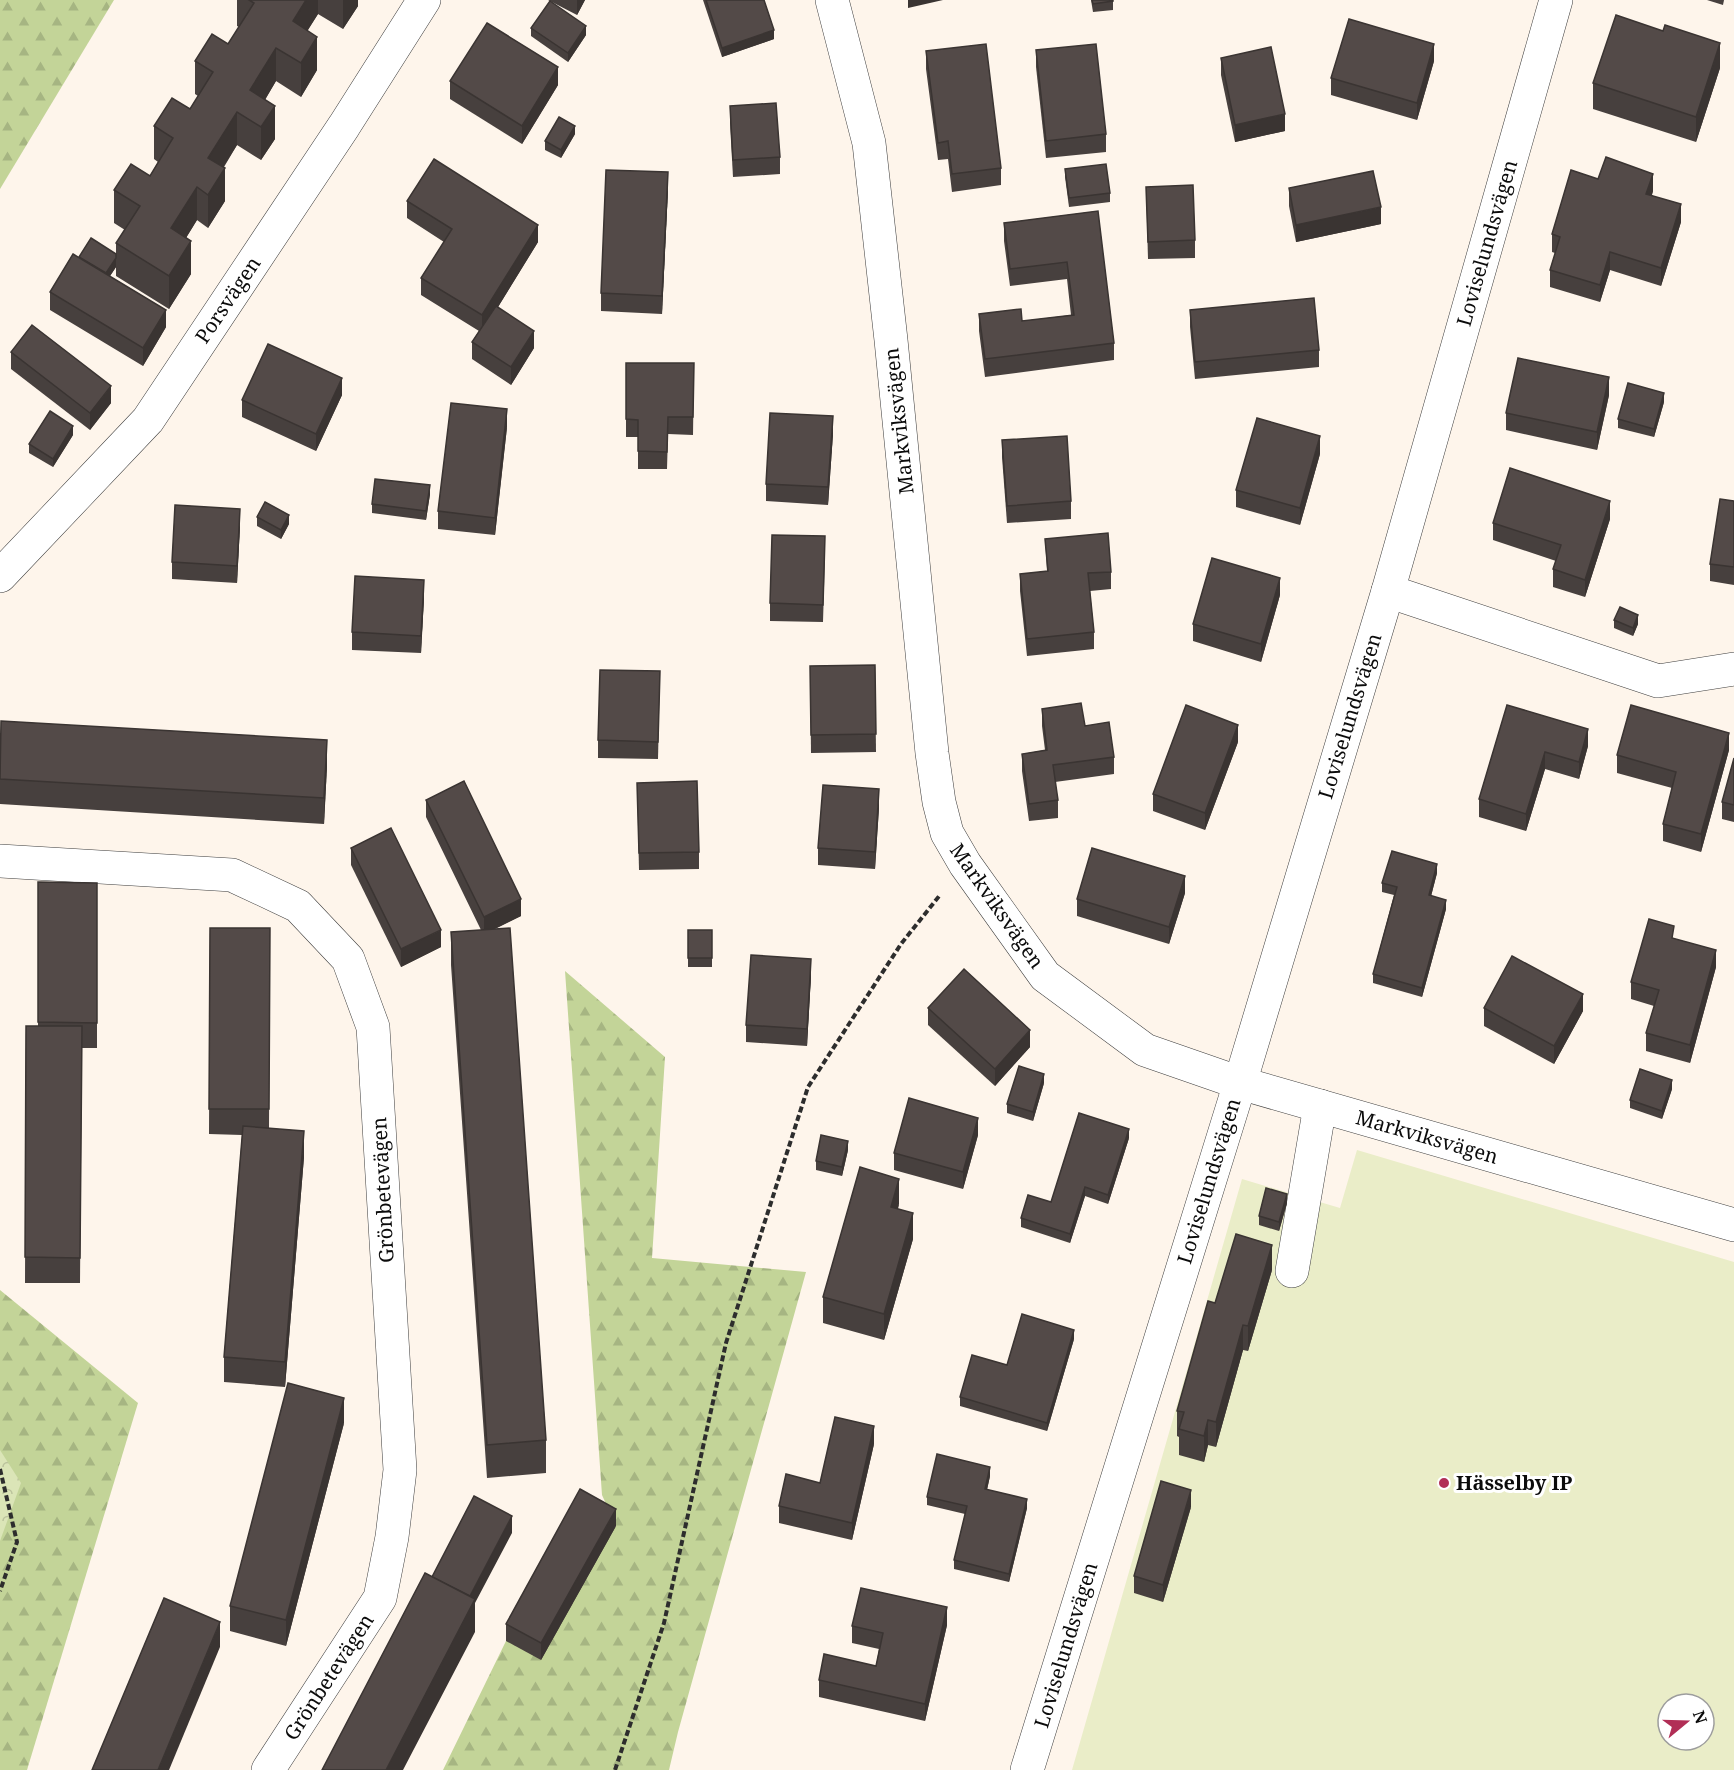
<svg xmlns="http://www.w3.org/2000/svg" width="1734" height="1770" font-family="'Noto Serif',serif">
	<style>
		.forest { fill: url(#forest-firs) }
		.park { fill: url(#park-crowns) }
		.pitch { fill: #eaedc8; fill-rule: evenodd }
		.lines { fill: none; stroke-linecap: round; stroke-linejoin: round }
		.minor-casing { stroke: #3e3e3e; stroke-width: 34 }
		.path { stroke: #2d2d2d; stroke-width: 4; stroke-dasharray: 6 3; stroke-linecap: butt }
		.minor { stroke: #fff; stroke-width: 33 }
		.wall { fill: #47403e }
		.shaded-wall { fill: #3a3432 }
		.building { fill: #534a48; stroke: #3a3432; stroke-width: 1.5 }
		.poi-dot { fill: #b12e56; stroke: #fff; stroke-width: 2 }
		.labels { text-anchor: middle; stroke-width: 6; stroke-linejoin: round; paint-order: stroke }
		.street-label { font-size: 20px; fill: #0b0b0b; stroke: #fff }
		.poi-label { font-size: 20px; font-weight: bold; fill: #0b0b0b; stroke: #fff; text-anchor: start }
	</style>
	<defs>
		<pattern id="forest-firs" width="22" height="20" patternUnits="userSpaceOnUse" patternTransform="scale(1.5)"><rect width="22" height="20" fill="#c3d498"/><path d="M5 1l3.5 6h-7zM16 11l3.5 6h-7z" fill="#a6b582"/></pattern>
		<pattern id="park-crowns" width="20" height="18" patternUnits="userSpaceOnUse" patternTransform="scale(1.5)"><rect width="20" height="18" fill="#dbe5b7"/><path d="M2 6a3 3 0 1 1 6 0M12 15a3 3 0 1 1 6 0" fill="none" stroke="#bbc39c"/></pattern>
	</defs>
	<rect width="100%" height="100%" fill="#fef5eb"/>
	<g class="forest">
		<polygon points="0,0 114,0 0,189"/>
		<polygon points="565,971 665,1057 652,1258 806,1272 678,1732 669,1770 443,1770 506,1641 616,1526 602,1495"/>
		<polygon points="0,1290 138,1403 27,1770 0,1770"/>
	</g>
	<polygon class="park" points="0,1450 21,1483 0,1541"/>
	<path class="pitch" d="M1357,1150L1734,1262V1770H1072L1242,1179L1340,1208ZM1668,1704H1704V1740H1668Z"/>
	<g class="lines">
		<g class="minor-casing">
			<g id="minor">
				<polyline points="832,0 869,143 891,340 932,753 939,802 947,833 965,864 1045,976 1145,1050 1240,1083 1734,1225"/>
				<polyline points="0,576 148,420 344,126 424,0"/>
				<polyline points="1388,591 1658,681 1734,669"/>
				<polyline points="0,861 232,875 298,906 348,959 373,1027 400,1470 392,1537 380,1598 268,1770"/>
				<polyline points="1292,1271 1320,1106"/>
				<polyline points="1027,1770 1240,1083 1388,591 1556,0"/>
			</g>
		</g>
		<g class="path">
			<polyline points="0,1469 17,1542 0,1591"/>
			<polyline points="615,1770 664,1623 726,1343 808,1087 901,944 940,895"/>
		</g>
		<use href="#minor" class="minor"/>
	</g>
	<g class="wall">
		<polygon points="237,0 358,0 358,6 343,29 318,14 307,31 317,70 301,97 276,81 265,100 275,139 261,160 237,145 224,167 225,201 208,228 197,220 186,238 191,274 169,309 116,276 116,267 110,276 166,327 143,366 50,310 50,292 79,258 79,257 116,254 116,243 125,230 114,223 114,190 150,176 158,162 154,159 154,126 190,109 198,96 195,94 195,61 228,44 239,27 237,26"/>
		<polygon points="548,0 585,0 577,15"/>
		<polygon points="703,0 764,0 774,39 722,57"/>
		<polygon points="1091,0 1113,0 1113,10 1093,12"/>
		<polygon points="1707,0 1724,0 1723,5"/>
		<polygon points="531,28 586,35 568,62 531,36"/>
		<polygon points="1036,50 1106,134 1106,152 1046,158 1036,67"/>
		<polygon points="926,51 1001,168 1001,185 952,192 948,159 938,160 926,69"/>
		<polygon points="1221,58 1285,131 1235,142 1221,75"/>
		<polygon points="1434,61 1417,120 1331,95 1331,78"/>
		<polygon points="1720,68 1696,142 1593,109 1593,83"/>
		<polygon points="450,81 558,85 522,144 450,99"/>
		<polygon points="730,106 780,157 780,174 733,177 730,123"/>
		<polygon points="575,134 561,158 545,150 545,141"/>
		<polygon points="1065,169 1110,193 1110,202 1069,207 1065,177"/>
		<polygon points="1598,179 1653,191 1652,195 1681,222 1661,286 1610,270 1600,302 1550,287 1550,270 1555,253 1552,252 1552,234"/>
		<polygon points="1146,187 1195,240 1195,258 1148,259"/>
		<polygon points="1289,188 1381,224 1296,242 1289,206"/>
		<polygon points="668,190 662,314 601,311 601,293"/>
		<polygon points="407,201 538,242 498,307 534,348 511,385 472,359 472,342 479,331 421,295 421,278 444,242 407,218"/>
		<polygon points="1098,211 1114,343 1114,360 985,377 979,331 979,314 1022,321 1071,315 1067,279 1010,286 1004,241 1004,223"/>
		<polygon points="1190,310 1319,350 1319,367 1195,379 1190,327"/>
		<polygon points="11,352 111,403 90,430 11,369"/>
		<polygon points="626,363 694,363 693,435 668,434 667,469 638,469 638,437 626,437"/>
		<polygon points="342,395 316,451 242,417 242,400"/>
		<polygon points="1609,395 1597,450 1506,430 1506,413"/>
		<polygon points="1664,402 1654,437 1618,428 1618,419"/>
		<polygon points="507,427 495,535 438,529 438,511"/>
		<polygon points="833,434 828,505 766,501 766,484"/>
		<polygon points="73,435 53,467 29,453 29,444"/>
		<polygon points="1002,440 1071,501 1071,519 1007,523 1002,457"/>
		<polygon points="1320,454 1300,525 1236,507 1236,490"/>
		<polygon points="430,494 426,520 372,513 372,504"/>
		<polygon points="1734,501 1734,585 1710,581 1710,564"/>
		<polygon points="257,517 289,524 281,539 257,526"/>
		<polygon points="1610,519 1585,597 1553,587 1553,569 1556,561 1493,540 1493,523"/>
		<polygon points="240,526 237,583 172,579 172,562"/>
		<polygon points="1045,539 1111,572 1111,589 1090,591 1094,632 1094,649 1027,656 1020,591 1020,574 1047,571"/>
		<polygon points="825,553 823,622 770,621 770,603"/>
		<polygon points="1280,595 1261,662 1193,641 1193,624"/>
		<polygon points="424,598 421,653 352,650 352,632"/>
		<polygon points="1614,620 1638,624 1633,636 1614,628"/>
		<polygon points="875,665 876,752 811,753 810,666"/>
		<polygon points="660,671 658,759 598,758 598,740"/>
		<polygon points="1507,705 1588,746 1579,779 1545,769 1526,831 1479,817 1479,799"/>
		<polygon points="1042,709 1085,726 1114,757 1114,774 1055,782 1058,800 1058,818 1029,821 1022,771 1022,754 1045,750 1042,726"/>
		<polygon points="0,733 327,766 324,824 0,804"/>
		<polygon points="1238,742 1205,830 1153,811 1153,794"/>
		<polygon points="1729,750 1701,852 1663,841 1663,824 1672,788 1617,773 1617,755"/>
		<polygon points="1734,758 1734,822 1722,819 1722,802"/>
		<polygon points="637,783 699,852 699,869 639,870"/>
		<polygon points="426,800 521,916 495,929 546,1440 546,1473 487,1478 451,965 451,932 481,930 426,817"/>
		<polygon points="879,807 875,869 818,865 818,848"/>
		<polygon points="351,848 441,947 401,967 351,865"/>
		<polygon points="1437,873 1431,896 1446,909 1422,997 1373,983 1373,974 1394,895 1382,892 1382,883"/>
		<polygon points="38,882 97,883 97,1048 82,1048 80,1283 25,1283 26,1026 38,1026"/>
		<polygon points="1185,893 1169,944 1077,916 1077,899"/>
		<polygon points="210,928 270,928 269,1128 304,1157 285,1387 224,1382 224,1357 242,1135 209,1134"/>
		<rect x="688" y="930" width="24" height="37"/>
		<polygon points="1716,967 1690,1063 1646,1051 1646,1033 1654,1006 1631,999 1631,982"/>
		<polygon points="811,976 807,1046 746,1042 746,1025"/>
		<polygon points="928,1008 1030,1047 995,1086 928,1025"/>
		<polygon points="1484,1008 1583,1011 1554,1064 1484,1026"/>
		<polygon points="1044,1083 1033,1121 1007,1113 1007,1104"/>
		<polygon points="1672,1089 1662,1119 1630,1108 1630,1100"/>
		<polygon points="978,1135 963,1189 894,1170 894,1153"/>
		<polygon points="1129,1138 1108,1204 1085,1196 1070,1243 1021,1227 1021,1218 1051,1202"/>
		<polygon points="848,1150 842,1176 816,1170 816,1161"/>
		<polygon points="1287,1203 1279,1231 1259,1225 1259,1216"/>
		<polygon points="899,1204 898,1209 913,1239 884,1340 823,1323 823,1297"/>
		<polygon points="1272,1270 1248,1351 1243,1350 1216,1447 1208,1445 1204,1462 1179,1455 1179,1437 1177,1436 1177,1411 1215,1303"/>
		<polygon points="1074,1339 1047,1431 960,1406 960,1397"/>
		<polygon points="344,1423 286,1646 230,1631 230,1606"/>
		<polygon points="874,1444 852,1540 779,1523 779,1506 820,1483"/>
		<polygon points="990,1476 987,1490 1027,1508 1009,1582 954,1569 954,1560 965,1514 927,1505 927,1497"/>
		<polygon points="1191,1507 1163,1602 1134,1593 1134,1576"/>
		<polygon points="616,1526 541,1660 506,1641 506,1624"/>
		<polygon points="947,1625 925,1721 819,1697 819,1680 876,1666 879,1649 852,1643 852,1626"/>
	</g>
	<g class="shaded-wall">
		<polygon points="306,0 318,0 318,14 293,54 293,21"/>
		<polygon points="343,0 358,0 358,6 343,29"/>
		<polygon points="577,0 585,0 577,15"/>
		<polygon points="908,0 943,0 908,8"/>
		<polygon points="586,26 586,35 568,62 568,53"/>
		<polygon points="774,30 774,39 722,57 722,48"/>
		<polygon points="317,37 317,70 301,97 301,63"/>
		<polygon points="1720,43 1720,68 1696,142 1696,117"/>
		<polygon points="1434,44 1434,61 1417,120 1417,103"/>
		<polygon points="276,48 276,81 252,121 250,90"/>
		<polygon points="558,67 558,85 522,144 522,126"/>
		<polygon points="275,106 275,139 261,160 261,127"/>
		<polygon points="237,112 237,145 208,191 208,158"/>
		<polygon points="1285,114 1285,131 1235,142 1235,125"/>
		<polygon points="575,126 575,134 561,158 561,150"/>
		<polygon points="225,168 225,201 208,228 208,195"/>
		<polygon points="668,172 668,190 662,314 662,296"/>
		<polygon points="1653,174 1653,191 1646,211 1646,194"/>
		<polygon points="197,187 197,220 171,262 171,228"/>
		<polygon points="1681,204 1681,222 1661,286 1661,268"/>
		<polygon points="1381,207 1381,224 1296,242 1296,225"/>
		<polygon points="538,225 538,242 482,333 482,315"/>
		<polygon points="191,241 191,274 169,309 169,276"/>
		<polygon points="1610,252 1610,270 1600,302 1600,285"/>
		<polygon points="116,258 116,267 106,282 106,273"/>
		<polygon points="166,310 166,327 143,366 143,348"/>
		<polygon points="534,331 534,348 511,385 511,367"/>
		<polygon points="1609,377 1609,395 1597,450 1597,432"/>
		<polygon points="342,378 342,395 316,451 316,434"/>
		<polygon points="111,386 111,403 90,430 90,413"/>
		<polygon points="1664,393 1664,402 1654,437 1654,429"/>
		<polygon points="507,409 507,427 495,535 495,518"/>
		<polygon points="833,416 833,434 828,505 828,487"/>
		<polygon points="73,426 73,435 53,467 53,459"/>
		<polygon points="1320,436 1320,454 1300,525 1300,508"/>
		<polygon points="430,485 430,494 426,520 426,511"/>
		<polygon points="1610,501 1610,519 1585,597 1585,580"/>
		<polygon points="240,509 240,526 237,583 237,566"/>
		<polygon points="289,515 289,524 281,539 281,530"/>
		<polygon points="1280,578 1280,595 1261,662 1261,644"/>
		<polygon points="424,580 424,598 421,653 421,636"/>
		<polygon points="1638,615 1638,624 1633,636 1633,628"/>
		<polygon points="1238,725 1238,742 1205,830 1205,813"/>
		<polygon points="1588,729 1588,746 1579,779 1579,762"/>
		<polygon points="1729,733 1729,750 1701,852 1701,834"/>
		<polygon points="327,740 327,766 324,824 324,798"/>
		<polygon points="1545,752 1545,769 1526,831 1526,814"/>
		<polygon points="879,789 879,807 875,869 875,852"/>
		<polygon points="1437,864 1437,873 1429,904 1429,895"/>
		<polygon points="1185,876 1185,893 1169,944 1169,927"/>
		<polygon points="521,899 521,916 484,934 484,917"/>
		<polygon points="1446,900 1446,909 1422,997 1422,988"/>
		<polygon points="441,930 441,947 401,967 401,949"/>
		<polygon points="1716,950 1716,967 1690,1063 1690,1045"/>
		<polygon points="811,959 811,976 807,1046 807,1029"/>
		<polygon points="1583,994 1583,1011 1554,1064 1554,1046"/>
		<polygon points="1030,1030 1030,1047 995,1086 995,1069"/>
		<polygon points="1044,1074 1044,1083 1033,1121 1033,1112"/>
		<polygon points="1672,1080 1672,1089 1662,1119 1662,1111"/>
		<polygon points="978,1118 978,1135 963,1189 963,1172"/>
		<polygon points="1129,1129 1129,1138 1108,1204 1108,1195"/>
		<polygon points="304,1131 304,1157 285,1387 285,1362"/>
		<polygon points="848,1141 848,1150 842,1176 842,1167"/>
		<polygon points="899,1179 899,1204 891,1232 891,1207"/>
		<polygon points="1085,1187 1085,1196 1070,1243 1070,1234"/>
		<polygon points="1287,1194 1287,1203 1279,1231 1279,1222"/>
		<polygon points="913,1213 913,1239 884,1340 884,1314"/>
		<polygon points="1272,1245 1272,1270 1248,1351 1248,1326"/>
		<polygon points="1243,1325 1243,1350 1216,1447 1216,1422"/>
		<polygon points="1074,1330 1074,1339 1047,1431 1047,1423"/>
		<polygon points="344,1398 344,1423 286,1646 286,1620"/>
		<polygon points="1208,1420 1208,1445 1204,1462 1204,1436"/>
		<polygon points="874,1426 874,1444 852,1540 852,1523"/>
		<polygon points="990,1467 990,1476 985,1498 985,1489"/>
		<polygon points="1191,1490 1191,1507 1163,1602 1163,1585"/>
		<polygon points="1027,1499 1027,1508 1009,1582 1009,1574"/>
		<polygon points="616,1509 616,1526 541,1660 541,1643"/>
		<polygon points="512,1516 512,1533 475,1603 475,1632 403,1770 386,1770 465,1605"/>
		<polygon points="947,1607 947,1625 925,1721 925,1704"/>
		<polygon points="220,1622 220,1647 169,1770 158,1770"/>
	</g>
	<g class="building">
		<polygon points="249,0 306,0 293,21 317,37 301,63 276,48 250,90 275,106 261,127 237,112 208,158 225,168 208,195 197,187 171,228 191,241 169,276 116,243 140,206 114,190 131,164 150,176 173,138 154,126 172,98 190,109 213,72 195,61 212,34 228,44 254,3"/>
		<polygon points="706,0 764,0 774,30 722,48"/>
		<polygon points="1092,0 1113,0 1113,1 1093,4"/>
		<polygon points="550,1 586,26 568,53 531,28"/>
		<polygon points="1616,15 1663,31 1665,25 1720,43 1696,117 1593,83"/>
		<polygon points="1349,19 1434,44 1417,103 1331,78"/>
		<polygon points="487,23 558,67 522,126 450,81"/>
		<polygon points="986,44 1001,168 952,174 948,141 938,143 926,51"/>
		<polygon points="1096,44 1106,134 1046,141 1036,50"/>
		<polygon points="1271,47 1285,114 1235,125 1221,58"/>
		<polygon points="776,103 780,157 733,160 730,106"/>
		<polygon points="559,117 575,126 561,150 545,141"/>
		<polygon points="1606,157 1653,174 1646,194 1681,204 1661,268 1610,252 1600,285 1550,270 1560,237 1552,234 1571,170 1598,179"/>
		<polygon points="434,159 538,225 482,315 421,278 452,229 407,201"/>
		<polygon points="1106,164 1110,193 1069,198 1065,169"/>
		<polygon points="606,170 668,172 662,296 601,293"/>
		<polygon points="1373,171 1381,207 1296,225 1289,188"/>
		<polygon points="1193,185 1195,240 1148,242 1146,187"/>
		<polygon points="1098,211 1114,343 985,359 979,314 1021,309 1022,321 1074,315 1067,262 1010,269 1004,223"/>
		<polygon points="91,238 116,254 116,258 106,273 79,257"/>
		<polygon points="73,254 166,310 143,348 50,292"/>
		<polygon points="1314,298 1319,350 1195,362 1190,310"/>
		<polygon points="496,306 534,331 511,367 472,342"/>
		<polygon points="32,325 111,386 90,413 11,352"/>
		<polygon points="268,344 342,378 316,434 242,400"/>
		<polygon points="1518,358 1609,377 1597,432 1506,413"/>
		<polygon points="626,363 694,363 693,417 668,417 667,452 638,451 638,420 626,419"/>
		<polygon points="1628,383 1664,393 1654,429 1618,419"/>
		<polygon points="451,403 507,409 495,518 438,511"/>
		<polygon points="50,411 73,426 53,459 29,444"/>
		<polygon points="770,413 833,416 828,487 766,484"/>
		<polygon points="1257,418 1320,436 1300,508 1236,490"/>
		<polygon points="1067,436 1071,501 1007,506 1002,440"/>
		<polygon points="1510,468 1610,501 1585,580 1553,569 1561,545 1493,523"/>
		<polygon points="375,479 430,485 426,511 372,504"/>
		<polygon points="1720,499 1734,501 1734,567 1710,564"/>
		<polygon points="265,502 289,515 281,530 257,517"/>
		<polygon points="175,505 240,509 237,566 172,562"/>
		<polygon points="1108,533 1111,572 1088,573 1094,632 1027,639 1020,574 1048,571 1045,539"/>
		<polygon points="772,535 825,536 823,605 770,603"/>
		<polygon points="1212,558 1280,578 1261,644 1193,624"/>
		<polygon points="355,576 424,580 421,636 352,632"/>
		<polygon points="1620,607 1638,615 1633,628 1614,620"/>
		<polygon points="875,665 876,734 811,735 810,666"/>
		<polygon points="600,670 660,671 658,742 598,740"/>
		<polygon points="1081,703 1085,726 1109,722 1114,757 1053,765 1058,800 1029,804 1022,754 1047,750 1042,709"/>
		<polygon points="1186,705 1238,725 1205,813 1153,794"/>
		<polygon points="1507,705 1588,729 1579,762 1545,752 1526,814 1479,799"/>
		<polygon points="1631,705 1729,733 1701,834 1663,824 1676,772 1617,755"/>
		<polygon points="1,721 327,740 324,798 0,779"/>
		<polygon points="1734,758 1734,805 1722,802"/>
		<polygon points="464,781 521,899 484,917 426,800"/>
		<polygon points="697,781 699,852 639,853 637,783"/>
		<polygon points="823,785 879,789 875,852 818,848"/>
		<polygon points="391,828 441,930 401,949 351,848"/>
		<polygon points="1092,848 1185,876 1169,927 1077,899"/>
		<polygon points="1392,851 1437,864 1429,895 1446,900 1422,988 1373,974 1397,887 1382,883"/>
		<polygon points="38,882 97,883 97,1023 38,1022"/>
		<polygon points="1649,919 1674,926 1672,938 1716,950 1690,1045 1646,1033 1659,990 1631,982"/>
		<polygon points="210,928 270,928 269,1109 209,1109"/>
		<polygon points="510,928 546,1440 487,1445 451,932"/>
		<rect x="688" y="930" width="24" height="28"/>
		<polygon points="751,955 811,959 807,1029 746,1025"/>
		<polygon points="1512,956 1583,994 1554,1046 1484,1008"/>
		<polygon points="964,969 1030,1030 995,1069 928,1008"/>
		<polygon points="26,1026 82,1026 80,1258 25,1257"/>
		<polygon points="1019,1066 1044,1074 1033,1112 1007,1104"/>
		<polygon points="1640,1069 1672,1080 1662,1111 1630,1100"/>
		<polygon points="909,1098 978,1118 963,1172 894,1153"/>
		<polygon points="1079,1113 1129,1129 1108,1195 1085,1187 1070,1234 1021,1218 1028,1195 1051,1202"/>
		<polygon points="243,1126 304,1131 285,1362 224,1357"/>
		<polygon points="821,1135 848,1141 842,1167 816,1161"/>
		<polygon points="860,1167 899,1179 891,1207 913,1213 884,1314 823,1297"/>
		<polygon points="1266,1188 1287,1194 1279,1222 1259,1216"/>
		<polygon points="1236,1234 1272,1245 1248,1326 1243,1325 1216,1422 1208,1420 1204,1436 1179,1429 1184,1412 1177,1411 1208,1301 1215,1303"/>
		<polygon points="1022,1314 1074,1330 1047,1423 960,1397 972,1355 1007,1365"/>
		<polygon points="288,1383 344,1398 286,1620 230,1606"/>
		<polygon points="835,1417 874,1426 852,1523 779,1506 786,1474 820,1483"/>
		<polygon points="937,1454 990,1467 985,1489 1027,1499 1009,1574 954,1560 967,1506 927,1497"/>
		<polygon points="1161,1481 1191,1490 1163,1585 1134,1576"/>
		<polygon points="580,1489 616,1509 541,1643 506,1624"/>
		<polygon points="474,1496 512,1516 470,1596 432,1577"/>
		<polygon points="425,1573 475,1599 386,1770 322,1770"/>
		<polygon points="861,1588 947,1607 925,1704 819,1680 824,1654 876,1666 883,1633 852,1626"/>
		<polygon points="164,1598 220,1622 158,1770 92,1770"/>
	</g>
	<circle class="poi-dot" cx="1444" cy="1483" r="6"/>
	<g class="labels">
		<g class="street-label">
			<text transform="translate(1487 243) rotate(-74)" y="7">Loviselundsvägen</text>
			<text transform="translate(228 300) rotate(-56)" y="7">Porsvägen</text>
			<text transform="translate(899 421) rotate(-96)" y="7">Markviksvägen</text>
			<text transform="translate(1350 716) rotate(-73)" y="7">Loviselundsvägen</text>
			<text transform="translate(997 906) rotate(55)" y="7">Markviksvägen</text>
			<text transform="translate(1427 1137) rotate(16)" y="7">Markviksvägen</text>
			<text transform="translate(1209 1181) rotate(-73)" y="7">Loviselundsvägen</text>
			<text transform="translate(383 1190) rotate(-93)" y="7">Grönbetevägen</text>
			<text transform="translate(1066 1645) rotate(-73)" y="7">Loviselundsvägen</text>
			<text transform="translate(329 1677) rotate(-57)" y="7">Grönbetevägen</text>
		</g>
		<g class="poi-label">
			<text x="1456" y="1490">Hässelby IP</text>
		</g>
	</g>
	<g transform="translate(1686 1722) rotate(71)"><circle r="28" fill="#ffffff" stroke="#9d9d9d" stroke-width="1.5"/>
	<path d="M0-4.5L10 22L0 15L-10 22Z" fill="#b12e56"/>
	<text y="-9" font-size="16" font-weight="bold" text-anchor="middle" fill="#0b0b0b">N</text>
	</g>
</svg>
